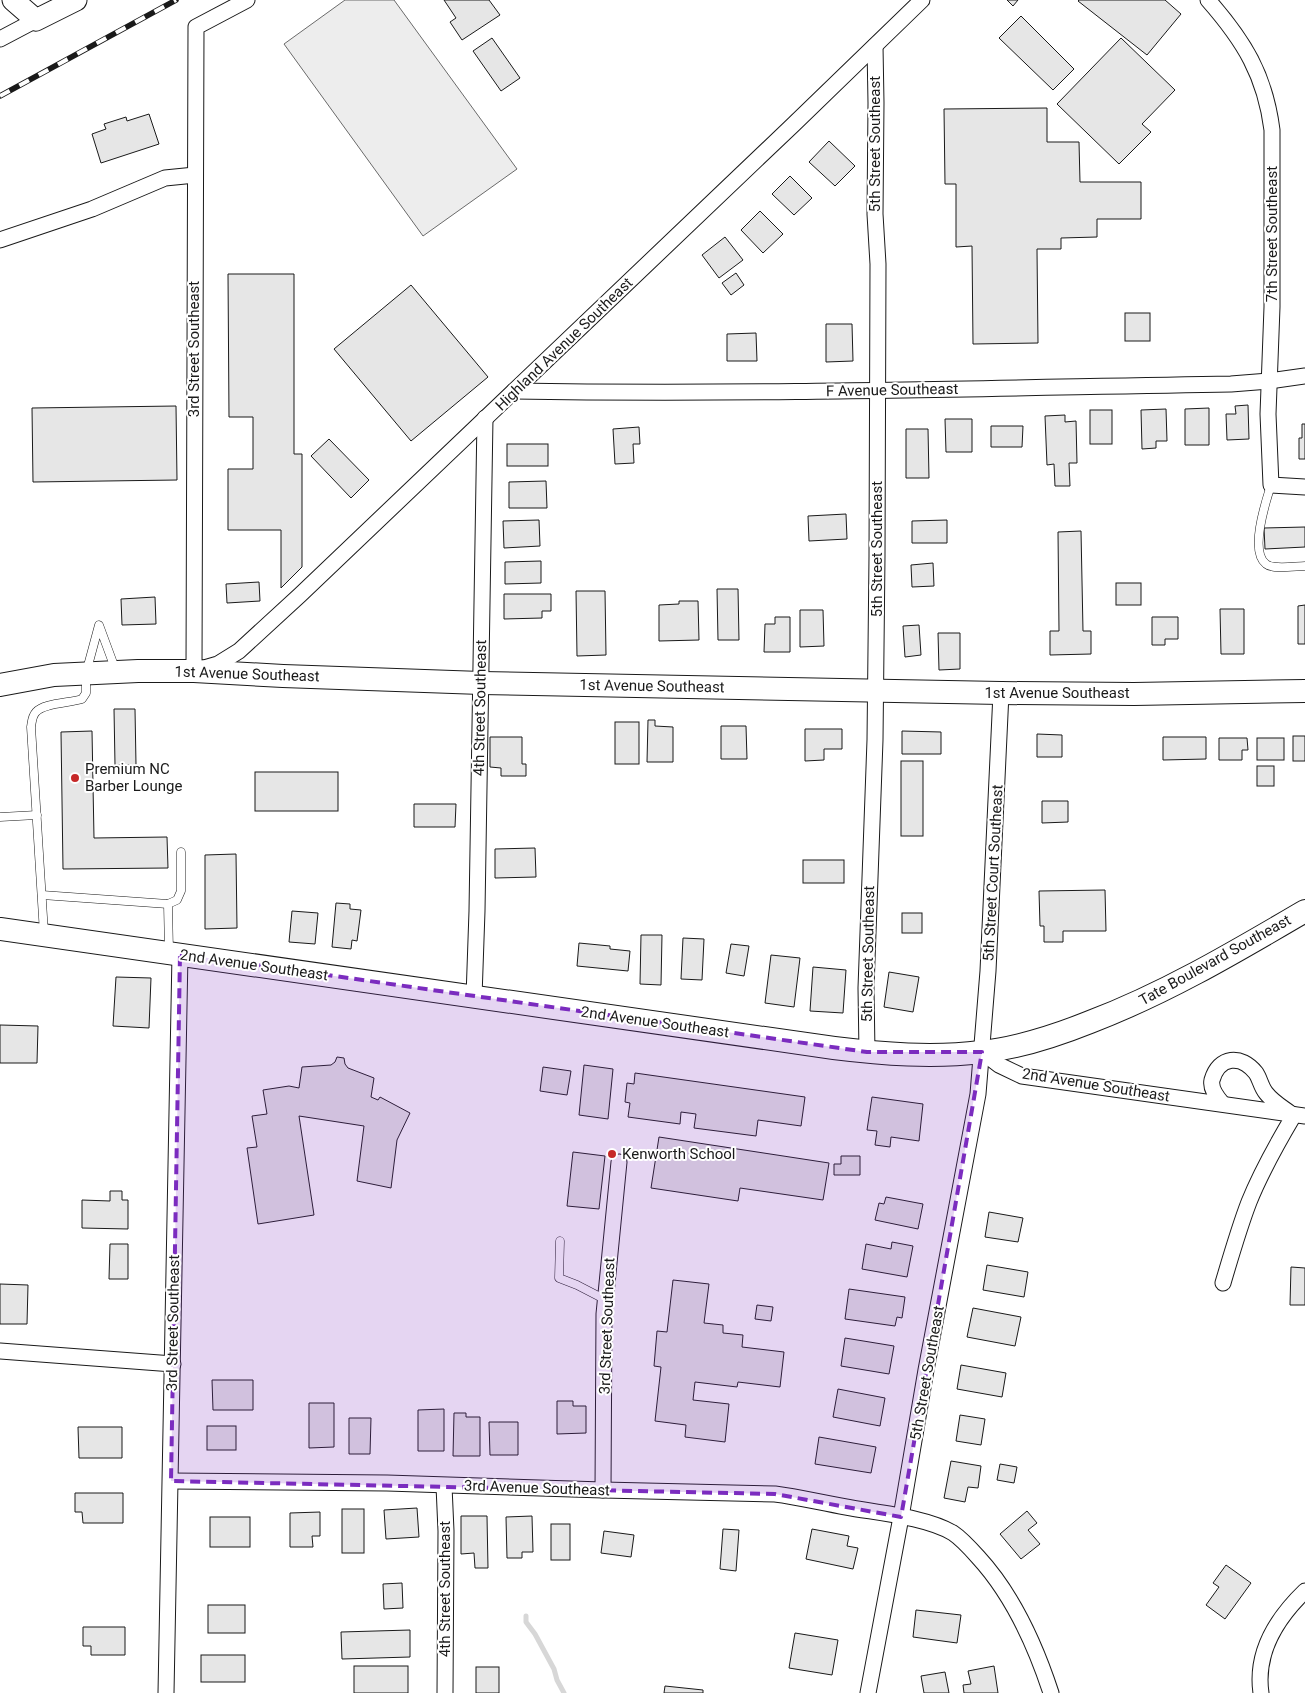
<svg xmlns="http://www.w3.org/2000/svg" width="1305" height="1693" font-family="Roboto,sans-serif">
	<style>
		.built { fill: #ededed; stroke: #6a6a6a }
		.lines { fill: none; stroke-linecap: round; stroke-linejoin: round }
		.stream { stroke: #d7d7d7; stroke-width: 5 }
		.building { fill: #e6e6e6; stroke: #1a1a1a }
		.lane-casing { stroke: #1a1a1a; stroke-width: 9 }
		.street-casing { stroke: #1a1a1a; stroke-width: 17 }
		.secondary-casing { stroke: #1a1a1a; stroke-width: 23 }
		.primary-casing { stroke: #1a1a1a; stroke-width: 24 }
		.lane { stroke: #fff; stroke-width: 8 }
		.street { stroke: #fff; stroke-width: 15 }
		.secondary { stroke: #fff; stroke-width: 21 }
		.primary { stroke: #fff; stroke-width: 22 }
		.rail-casing { stroke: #1a1a1a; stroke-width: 5.5 }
		.rail { stroke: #fff; stroke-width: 4; stroke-dasharray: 11; stroke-linecap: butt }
		.marked { fill: #7b2cbf; fill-opacity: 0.2; stroke: #7b2cbf; stroke-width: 4; stroke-dasharray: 10 6; stroke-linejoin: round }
		.poi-dot { fill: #c62828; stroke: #fff; stroke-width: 2 }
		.labels { text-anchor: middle; stroke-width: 4; stroke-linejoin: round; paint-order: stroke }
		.street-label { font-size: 15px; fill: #1a1a1a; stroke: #fff }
		.poi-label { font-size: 15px; fill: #1a1a1a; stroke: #fff; text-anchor: start }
	</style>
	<rect width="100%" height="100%" fill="#fff"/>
	<polygon class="built" points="345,0 394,0 517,169 423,236 284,44"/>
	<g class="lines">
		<polyline class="stream" points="526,1616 526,1622 535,1634 554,1669 557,1680 564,1693"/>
	</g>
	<g class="building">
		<polygon points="444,0 489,0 500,15 462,40 450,22 456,18"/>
		<polygon points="1007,0 1018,0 1013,6"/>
		<polygon points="1079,0 1165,0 1181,14 1147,55 1078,1"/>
		<polygon points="1021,16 1074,69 1053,90 999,38"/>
		<polygon points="492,38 520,78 501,91 473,51"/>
		<polygon points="1121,38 1175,90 1142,124 1151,132 1119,164 1057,104"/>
		<polygon points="1047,108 1047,142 1079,142 1080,182 1141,182 1141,219 1097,219 1097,237 1061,238 1061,249 1037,249 1038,343 973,344 972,246 956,247 956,184 945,184 944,109"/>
		<polygon points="149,114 159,144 101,163 92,134 106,129 104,124 126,117 127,121"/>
		<polygon points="829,141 855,166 835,186 809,162"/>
		<polygon points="790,176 812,198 794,215 772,194"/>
		<polygon points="760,211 783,234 763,253 741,230"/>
		<polygon points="725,237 743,260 719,278 702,255"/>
		<polygon points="736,273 744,285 731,295 722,283"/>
		<polygon points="228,274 294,274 294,454 302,454 302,567 281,588 281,530 228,530 228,469 253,469 253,417 229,417"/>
		<polygon points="411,285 488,377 411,441 334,349"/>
		<rect x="1125" y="313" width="25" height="28"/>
		<polygon points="826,324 852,324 853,361 826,362"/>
		<polygon points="756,333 757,361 727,361 727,334"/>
		<polygon points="1248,405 1249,439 1227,440 1226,414 1236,414 1235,406"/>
		<polygon points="176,406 177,480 33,482 32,408"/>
		<polygon points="1209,408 1209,445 1185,445 1185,409"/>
		<polygon points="1166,409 1167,441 1156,441 1156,448 1142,449 1141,410"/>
		<rect x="1090" y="410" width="22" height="34"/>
		<polygon points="1065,415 1065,422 1076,421 1077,463 1069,463 1070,486 1055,486 1054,464 1047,465 1045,416"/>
		<polygon points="945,419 972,419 972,452 946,452"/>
		<polygon points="1302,424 1305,424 1305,459 1299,459 1299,438 1302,438"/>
		<polygon points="991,426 1023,426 1022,447 991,447"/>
		<polygon points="639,427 640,444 633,444 634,463 615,464 613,429"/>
		<polygon points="906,429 928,429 929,478 906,478"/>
		<polygon points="329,439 369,480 351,498 311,456"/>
		<rect x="507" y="444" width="41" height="22"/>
		<polygon points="546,481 547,508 509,508 509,482"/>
		<polygon points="846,514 847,539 809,541 808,516"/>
		<polygon points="539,520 540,546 504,548 503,521"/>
		<polygon points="947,520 947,543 912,543 912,521"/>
		<polygon points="1305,527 1305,547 1265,549 1264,528"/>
		<polygon points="1081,531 1083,631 1091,631 1091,654 1050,655 1050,631 1059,631 1058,532"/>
		<polygon points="541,561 541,583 505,584 505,562"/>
		<polygon points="933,563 934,586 912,587 911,565"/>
		<polygon points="259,582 260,601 227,603 226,584"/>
		<rect x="1116" y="583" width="25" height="22"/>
		<polygon points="717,589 738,589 739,640 718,640"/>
		<polygon points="576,591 605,591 606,655 577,656"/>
		<polygon points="504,594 551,594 551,611 542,611 542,618 504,619"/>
		<polygon points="155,597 156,624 122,625 121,599"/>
		<polygon points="679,601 698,601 699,640 659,641 659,605 679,604"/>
		<polygon points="1305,605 1305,644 1298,644 1298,606"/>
		<polygon points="1220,609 1244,609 1244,654 1221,654"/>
		<polygon points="800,610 823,610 824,646 800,647"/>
		<polygon points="775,617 790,617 790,652 764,652 765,624 775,624"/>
		<polygon points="1152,617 1178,617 1178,639 1165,639 1165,645 1152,645"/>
		<polygon points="919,625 921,655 905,657 903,626"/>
		<polygon points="938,633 960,633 960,669 939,670"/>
		<polygon points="114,709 135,709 136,765 115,765"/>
		<polygon points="648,720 655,720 655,726 673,727 673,762 647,762"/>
		<rect x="615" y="722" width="24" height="42"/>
		<polygon points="721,726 746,726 747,759 721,759"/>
		<polygon points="805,729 842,729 842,749 824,749 824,760 805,761"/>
		<polygon points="92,731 94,838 167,837 168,868 63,869 61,732"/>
		<polygon points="902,731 941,732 941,754 902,754"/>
		<polygon points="1037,734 1062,735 1062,757 1037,757"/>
		<rect x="1293" y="736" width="12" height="25"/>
		<polygon points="490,737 522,737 522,764 526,764 526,776 501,776 501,768 490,767"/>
		<polygon points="1163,737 1206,737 1206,759 1163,760"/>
		<polygon points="1219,738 1247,738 1248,750 1242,750 1242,760 1219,760"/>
		<rect x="1257" y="738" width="27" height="22"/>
		<rect x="901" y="761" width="22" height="75"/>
		<rect x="1257" y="766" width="17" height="20"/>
		<rect x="255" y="772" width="83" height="39"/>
		<polygon points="1042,801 1068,801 1068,822 1042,823"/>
		<polygon points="414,804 456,804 455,827 414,827"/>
		<polygon points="535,848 536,877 495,878 495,849"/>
		<polygon points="236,854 237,928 205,929 205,855"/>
		<rect x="803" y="860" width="41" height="23"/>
		<polygon points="1105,890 1106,931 1063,931 1063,942 1044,942 1044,926 1040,926 1039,891"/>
		<polygon points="336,903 350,904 350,909 361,910 357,941 352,940 351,949 332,947"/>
		<polygon points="292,911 318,913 315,944 289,942"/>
		<rect x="902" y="913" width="20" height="20"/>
		<polygon points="641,935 662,935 661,985 640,984"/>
		<polygon points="683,938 704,939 702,980 681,979"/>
		<polygon points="579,943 610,946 610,949 630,951 628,971 577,966"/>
		<polygon points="731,944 749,946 744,976 726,973"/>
		<polygon points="771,955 800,958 794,1007 765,1003"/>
		<polygon points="813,967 846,970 843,1013 810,1011"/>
		<polygon points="889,972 919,977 913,1012 884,1007"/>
		<polygon points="116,977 151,978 149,1028 113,1026"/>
		<polygon points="0,1025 38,1026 37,1063 0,1063"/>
		<polygon points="337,1057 344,1058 345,1064 348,1068 374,1078 371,1097 378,1100 380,1097 410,1113 397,1140 391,1188 357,1181 364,1126 299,1116 314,1215 258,1224 247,1148 257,1147 252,1116 267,1114 263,1090 289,1086 299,1088 302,1067 331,1065 335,1062"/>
		<polygon points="584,1065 613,1069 608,1119 579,1115"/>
		<polygon points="543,1067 571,1071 567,1095 540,1091"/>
		<polygon points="635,1073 805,1097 801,1126 758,1120 756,1136 694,1128 696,1114 681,1112 680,1124 628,1117 630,1103 625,1102 627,1083 634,1084"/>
		<polygon points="872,1097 923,1104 919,1141 891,1137 890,1147 875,1145 877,1131 867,1130"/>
		<polygon points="659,1137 829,1163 823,1200 740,1188 738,1201 651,1188"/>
		<polygon points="573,1152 605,1156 599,1209 567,1206"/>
		<polygon points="841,1156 860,1156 860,1175 834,1175 834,1164 841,1164"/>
		<polygon points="110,1191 122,1191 122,1200 128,1200 128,1229 82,1228 82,1200 110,1201"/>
		<polygon points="886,1197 923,1204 918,1229 875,1220 879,1203 884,1204"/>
		<polygon points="989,1212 1023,1218 1018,1242 985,1237"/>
		<polygon points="892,1242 913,1246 907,1277 862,1269 866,1244 891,1249"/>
		<polygon points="110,1244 128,1244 128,1279 109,1279"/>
		<polygon points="987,1265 1028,1272 1024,1297 983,1290"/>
		<polygon points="1291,1267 1305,1268 1305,1305 1290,1305"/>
		<polygon points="673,1280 709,1284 704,1323 723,1325 723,1333 743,1335 742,1347 784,1352 780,1387 738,1382 737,1387 695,1382 693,1400 729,1404 725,1442 685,1437 686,1425 655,1421 661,1367 654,1366 657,1331 667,1332"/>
		<polygon points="0,1284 28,1285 27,1324 0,1324"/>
		<polygon points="849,1289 905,1297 902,1318 897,1317 895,1326 845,1319"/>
		<polygon points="757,1305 773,1307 771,1321 755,1319"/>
		<polygon points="973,1308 1021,1317 1015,1346 967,1337"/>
		<polygon points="845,1338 894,1346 889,1374 841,1366"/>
		<polygon points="961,1365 1006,1373 1002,1397 957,1389"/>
		<polygon points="212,1380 253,1380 253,1410 213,1410"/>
		<polygon points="838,1389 885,1398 880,1426 833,1417"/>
		<polygon points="557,1401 573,1401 573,1406 586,1406 586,1433 557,1434"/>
		<polygon points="309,1403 334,1403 334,1447 309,1448"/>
		<polygon points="444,1409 444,1451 418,1451 418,1410"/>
		<polygon points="454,1413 466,1413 466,1417 480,1417 480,1456 453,1456"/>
		<polygon points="960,1415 985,1419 981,1445 956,1441"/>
		<polygon points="349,1418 371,1418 370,1454 349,1454"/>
		<polygon points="489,1422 518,1422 518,1455 490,1455"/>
		<rect x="207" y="1426" width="29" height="24"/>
		<polygon points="78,1427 122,1427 122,1458 79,1458"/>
		<polygon points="819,1437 876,1447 871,1473 815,1464"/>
		<polygon points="951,1461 981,1466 978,1488 968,1487 965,1502 944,1498"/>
		<polygon points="1000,1464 1017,1467 1014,1483 997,1480"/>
		<polygon points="75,1493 123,1493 123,1523 83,1523 82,1512 75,1512"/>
		<polygon points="417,1508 419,1537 386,1539 384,1510"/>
		<rect x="342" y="1509" width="22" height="44"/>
		<polygon points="1027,1511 1037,1523 1028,1530 1040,1544 1021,1559 1000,1534"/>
		<polygon points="320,1512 320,1536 312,1536 313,1547 290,1547 290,1513"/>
		<polygon points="461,1516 487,1516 488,1568 475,1568 474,1553 461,1554"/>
		<polygon points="532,1516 533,1552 522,1552 522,1558 507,1558 506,1517"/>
		<rect x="210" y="1517" width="40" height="30"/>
		<rect x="551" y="1524" width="19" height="36"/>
		<polygon points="723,1529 739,1530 736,1571 720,1569"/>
		<polygon points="812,1529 849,1536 847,1546 858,1548 853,1569 806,1559"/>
		<polygon points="604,1531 634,1535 631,1557 601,1553"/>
		<polygon points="1226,1565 1251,1583 1225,1619 1206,1605 1219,1587 1213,1583"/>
		<polygon points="402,1583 403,1608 384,1609 383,1584"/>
		<rect x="208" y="1605" width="37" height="28"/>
		<polygon points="916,1610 961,1615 957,1643 913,1637"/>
		<polygon points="83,1627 125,1627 125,1655 91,1655 91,1646 83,1646"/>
		<polygon points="410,1630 410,1657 342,1659 341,1632"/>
		<polygon points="795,1633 838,1640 832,1675 789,1668"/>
		<rect x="201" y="1655" width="44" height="27"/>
		<rect x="354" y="1666" width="54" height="27"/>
		<polygon points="994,1666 998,1693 964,1693 963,1685 971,1684 968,1671"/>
		<rect x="476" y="1667" width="23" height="26"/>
		<polygon points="945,1672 949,1693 924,1693 921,1676"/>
		<polygon points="665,1686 703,1690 703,1693 664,1693"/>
	</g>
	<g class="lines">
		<g class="lane-casing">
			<g id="lane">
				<path d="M1271,485C1266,501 1249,551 1266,564C1273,570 1296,566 1305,566"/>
				<polyline points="0,817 37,815"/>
				<polyline points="42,895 168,904 177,900 181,891 181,852"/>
				<polyline points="168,904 169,952"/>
				<path d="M44,933L31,727C32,721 32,716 36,712C43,703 70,703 82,699L86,693V673L99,625L116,671"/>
				<polyline points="560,1241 559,1278 577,1285 606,1300"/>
			</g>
		</g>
		<g class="street-casing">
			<g id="street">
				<polyline points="247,0 196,27 194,671 218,664 239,651 300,595 794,124 922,0"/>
				<path d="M1208,0C1244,41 1265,75 1272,130V307L1268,414L1271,485L1305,487"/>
				<polyline points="0,39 36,20"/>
				<polyline points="0,240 92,209 165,178 195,175"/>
				<path d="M514,391C753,395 992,388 1231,384L1269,381L1305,376"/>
				<polyline points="474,997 477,911 485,418"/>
				<polyline points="867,1052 866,988 875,740 877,556 878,264 875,214 876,103 875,46"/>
				<polyline points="982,1052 999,1065 1022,1076 1305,1116"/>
				<path d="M1222,1103C1217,1097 1210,1089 1212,1080C1219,1056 1241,1054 1256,1073C1260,1079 1261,1087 1266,1093C1273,1102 1282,1107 1290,1113"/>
				<path d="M1223,1283C1231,1256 1239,1228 1249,1202C1261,1172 1278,1142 1294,1115"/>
				<polyline points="0,1351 173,1364"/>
				<path d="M171,1481L387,1483L603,1490L775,1494C799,1497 822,1503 846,1507C878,1513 926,1517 953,1533C962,1539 970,1548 978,1557C1013,1595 1035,1644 1051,1693"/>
				<polyline points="444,1486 446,1531 445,1693"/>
				<polyline points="603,1490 604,1314 619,1162"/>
				<polyline points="166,1693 180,954"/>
				<polyline points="868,1693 901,1517 926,1370 978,1094 988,971 1001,693"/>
				<path d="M1261,1693C1255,1652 1277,1618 1305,1591"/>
			</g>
		</g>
		<g class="secondary-casing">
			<polyline id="secondary" points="13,0 36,20 76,0"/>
		</g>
		<g class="primary-casing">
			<g id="primary">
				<polyline points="0,685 54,675 138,671 194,671 283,676 481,683 1001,693 1134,694 1305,691"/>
				<path d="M0,929L834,1048C883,1054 933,1058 981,1052C1019,1048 1055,1036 1090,1022C1166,993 1235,952 1305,911"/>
			</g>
		</g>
		<use href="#lane" class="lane"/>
		<use href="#street" class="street"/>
		<use href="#secondary" class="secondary"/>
		<use href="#primary" class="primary"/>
		<g class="rail-casing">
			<polyline id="rail" points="0,96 176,0"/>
		</g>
		<use href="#rail" class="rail"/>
	</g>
	<path class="marked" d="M180,954L867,1052H982L901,1517L775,1494L171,1481Z"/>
	<g class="poi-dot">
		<circle cx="75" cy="778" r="5"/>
		<circle cx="612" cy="1154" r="5"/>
	</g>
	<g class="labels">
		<g class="street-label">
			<text transform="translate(875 144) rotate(-90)" y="5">5th Street Southeast</text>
			<text transform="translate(1272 234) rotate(-90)" y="5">7th Street Southeast</text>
			<text transform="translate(564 344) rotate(-44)" y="5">Highland Avenue Southeast</text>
			<text transform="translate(194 349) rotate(-90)" y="5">3rd Street Southeast</text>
			<text transform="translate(892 390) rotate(-1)" y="5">F Avenue Southeast</text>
			<text transform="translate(877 549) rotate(-90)" y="5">5th Street Southeast</text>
			<text transform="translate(247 674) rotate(2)" y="5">1st Avenue Southeast</text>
			<text transform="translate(652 686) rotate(1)" y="5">1st Avenue Southeast</text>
			<text x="1057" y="698">1st Avenue Southeast</text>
			<text transform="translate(480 708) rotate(-89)" y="5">4th Street Southeast</text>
			<text transform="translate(993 873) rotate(-87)" y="5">5th Street Court Southeast</text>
			<text transform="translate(868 954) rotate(-89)" y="5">5th Street Southeast</text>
			<text transform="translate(1215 960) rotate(-29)" y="5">Tate Boulevard Southeast</text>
			<text transform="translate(254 965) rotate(8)" y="5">2nd Avenue Southeast</text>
			<text transform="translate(655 1022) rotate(8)" y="5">2nd Avenue Southeast</text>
			<text transform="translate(1096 1085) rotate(9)" y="5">2nd Avenue Southeast</text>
			<text transform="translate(173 1323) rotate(-89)" y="5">3rd Street Southeast</text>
			<text transform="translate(607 1326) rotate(-88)" y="5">3rd Street Southeast</text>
			<text transform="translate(927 1373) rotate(-80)" y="5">5th Street Southeast</text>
			<text transform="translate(537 1488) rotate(2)" y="5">3rd Avenue Southeast</text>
			<text transform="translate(445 1589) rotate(-90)" y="5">4th Street Southeast</text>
		</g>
		<g class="poi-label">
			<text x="85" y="774">Premium NC<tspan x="85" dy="17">Barber Lounge</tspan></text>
			<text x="622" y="1159">Kenworth School</text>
		</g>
	</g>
</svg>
